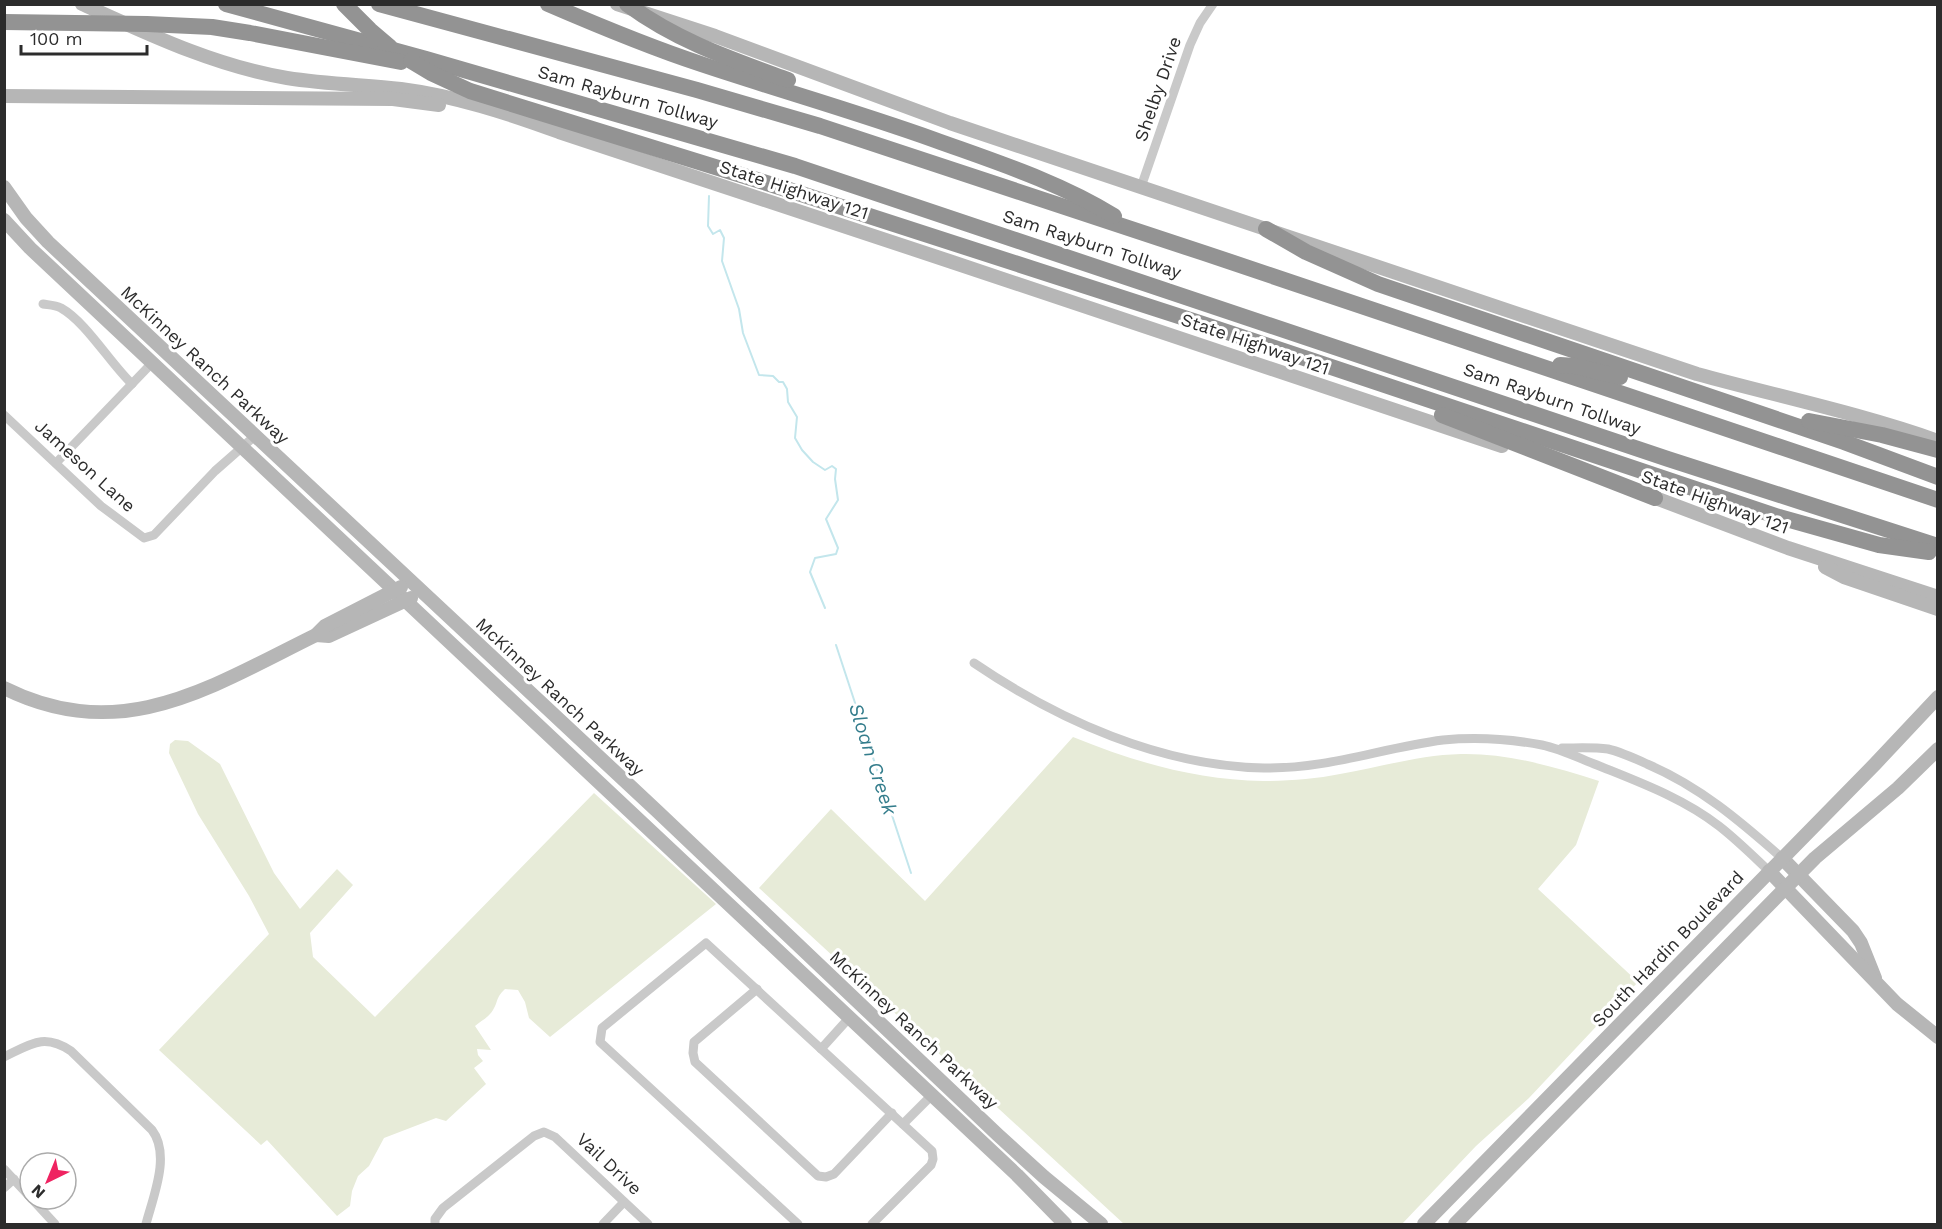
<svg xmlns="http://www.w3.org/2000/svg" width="1942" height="1229" font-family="'Work Sans',sans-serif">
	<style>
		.green { fill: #e7ebd8 }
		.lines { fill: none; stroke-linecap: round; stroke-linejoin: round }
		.stream { stroke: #c3e6ec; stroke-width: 2 }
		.street { stroke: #c9c9c9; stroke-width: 9 }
		.secondary { stroke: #b6b6b6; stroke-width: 14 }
		.highway { stroke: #939393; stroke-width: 16 }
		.labels { text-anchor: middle; stroke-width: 6; stroke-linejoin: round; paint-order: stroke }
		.street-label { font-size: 18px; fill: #2c2c2c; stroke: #fff }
		.water-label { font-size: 20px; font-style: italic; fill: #347d8c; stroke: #fff }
	</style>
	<rect width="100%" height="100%" fill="#fff"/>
	<g class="green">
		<path d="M1073,737C1134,762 1197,780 1263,781C1288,781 1316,779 1340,774C1380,767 1420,755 1461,754C1508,753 1555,767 1599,781L1576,845L1538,889L1638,982L1529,1098L1476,1146L1402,1224H1124L759,888L831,809L925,901Z"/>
		<path d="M175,740L188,741L220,764L274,873L300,909L337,869L353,885L310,933L313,957L375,1017L594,793L716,904L550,1037L529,1018L525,1002L518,990L505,989C495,999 499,1000 493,1010C489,1017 481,1021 475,1026L491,1050L477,1049L478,1055L483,1061L474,1068L486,1084L446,1121L436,1118L384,1138L369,1166L358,1176L352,1191L350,1206L337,1216L267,1140L261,1145L159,1050L269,934L249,896L198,814L169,753L170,744Z"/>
	</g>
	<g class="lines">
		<g class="stream">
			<polyline points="709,196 708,226 713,234 720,230 724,238 722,261 739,309 743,333 759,375 773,376 779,382 783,382 787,389 788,402 797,417 795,438 802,450 813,462 825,470 832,466 836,469 835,479 838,500 826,519 838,548 836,554 815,558 810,572 825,608"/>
			<polyline points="836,645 911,873"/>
		</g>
		<g class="street">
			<polyline points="1141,187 1190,45 1200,23 1213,4"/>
			<path d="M43,304C49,305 55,305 61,308C86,322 110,363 132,384"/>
			<polyline points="4,415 101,506 144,538 154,535 215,471 255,436"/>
			<polyline points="56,463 152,363"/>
			<path d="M974,663C1058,720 1160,766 1264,768C1328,769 1381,748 1443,740C1475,737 1510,739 1542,745C1561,749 1579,758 1597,765C1639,782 1683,798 1719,826C1737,840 1753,856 1769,871"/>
			<path d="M1562,748C1577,748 1593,747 1608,749C1621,752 1634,758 1647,764C1699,786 1740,821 1782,858"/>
			<polyline points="757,989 694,1042 693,1053 695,1062 818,1176 826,1177 834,1174 892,1113"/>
			<polyline points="821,1049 849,1018"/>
			<path d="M4,1057C31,1044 44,1033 71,1051L152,1130C171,1155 153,1197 146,1224"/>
			<polyline points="903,1124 932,1095"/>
			<polyline points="4,1169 30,1197"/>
			<polyline points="4,1188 14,1179"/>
			<polyline points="32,1199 55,1224"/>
			<polyline points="435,1224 435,1219 443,1208 534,1136 544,1132 555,1137 648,1224"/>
			<polyline points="603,1224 624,1202"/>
			<polyline points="798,1224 600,1042 602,1028 706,943 932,1151 933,1159 931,1165 872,1224"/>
		</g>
		<g class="secondary">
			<path d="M82,4C148,34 215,66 287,78C325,84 363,85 401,89C455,96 507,113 559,132L952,262L1502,446"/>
			<path d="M617,4L715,36L950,123L1697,374C1777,396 1859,413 1938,441"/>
			<polyline points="4,96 393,99 439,105"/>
			<polyline points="4,187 26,218 48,242 657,811 998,1135 1044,1177 1101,1224"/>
			<polyline points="4,220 30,248 1017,1175 1065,1224"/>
			<polyline points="1645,494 1788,548 1938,597"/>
			<polyline points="1825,567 1844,577 1938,609"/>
			<polyline points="316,635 329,636 411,598"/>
			<path d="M4,688C122,747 212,686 316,635L325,626L401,587"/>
			<polyline points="1782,858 1853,931 1861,943 1875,978"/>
			<polyline points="1769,871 1897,1004 1938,1037"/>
			<polyline points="1424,1224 1876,763 1938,697"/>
			<polyline points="1455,1224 1815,858 1898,788 1938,749"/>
		</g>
		<g class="highway">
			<polyline points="226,4 426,59 795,166 1668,459 1938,546"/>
			<polyline points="344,4 370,30 390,47"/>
			<polyline points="379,4 697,90 820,126 1204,253 1938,500"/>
			<path d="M548,4C599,26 649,47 701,64C779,90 857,112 935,140C996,162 1059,182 1114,216"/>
			<path d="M627,4C677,41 731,59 788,80"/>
			<polyline points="4,22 147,24 212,27 250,33 401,62"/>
			<polyline points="411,61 431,73 470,91 789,190 1203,324 1779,517 1879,545 1929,552"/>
			<polyline points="1266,229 1306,252 1378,284 1844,442 1938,477"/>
			<polyline points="1560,365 1575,366 1620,377"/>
			<polyline points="1442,415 1655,498"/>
			<polyline points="1809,421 1882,435 1938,450"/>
		</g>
	</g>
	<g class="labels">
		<g class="street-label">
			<text transform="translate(1158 89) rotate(-71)" y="6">Shelby Drive</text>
			<text transform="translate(628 97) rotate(16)" y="6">Sam Rayburn Tollway</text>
			<text transform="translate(794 190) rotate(18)" y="6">State Highway 121</text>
			<text transform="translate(1092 244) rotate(18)" y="6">Sam Rayburn Tollway</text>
			<text transform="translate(1255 344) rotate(19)" y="6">State Highway 121</text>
			<text transform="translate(205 365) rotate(43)" y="6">McKinney Ranch Parkway</text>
			<text transform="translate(1552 399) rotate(19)" y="6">Sam Rayburn Tollway</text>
			<text transform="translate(85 466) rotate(42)" y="6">Jameson Lane</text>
			<text transform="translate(1715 502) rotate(20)" y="6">State Highway 121</text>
			<text transform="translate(560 697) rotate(43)" y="6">McKinney Ranch Parkway</text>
			<text transform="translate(1668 949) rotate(-46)" y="6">South Hardin Boulevard</text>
			<text transform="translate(914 1030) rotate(43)" y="6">McKinney Ranch Parkway</text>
			<text transform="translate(609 1164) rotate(43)" y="6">Vail Drive</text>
		</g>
		<g class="water-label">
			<text transform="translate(873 759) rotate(72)" y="7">Sloan Creek</text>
		</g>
	</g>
	<rect width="1942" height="1229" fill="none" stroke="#2c2c2c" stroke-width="12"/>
	<g transform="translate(48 1181) rotate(223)"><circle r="28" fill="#ffffff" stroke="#ababab" stroke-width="1.5"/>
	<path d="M0-4.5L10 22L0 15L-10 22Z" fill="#ef2361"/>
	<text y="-9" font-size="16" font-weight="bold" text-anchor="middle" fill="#2c2c2c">N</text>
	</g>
	<path d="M21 45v9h126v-9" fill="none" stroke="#2c2c2c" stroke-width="3"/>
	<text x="30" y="45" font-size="18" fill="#2c2c2c" stroke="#ffffff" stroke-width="4.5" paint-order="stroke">100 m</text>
</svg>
